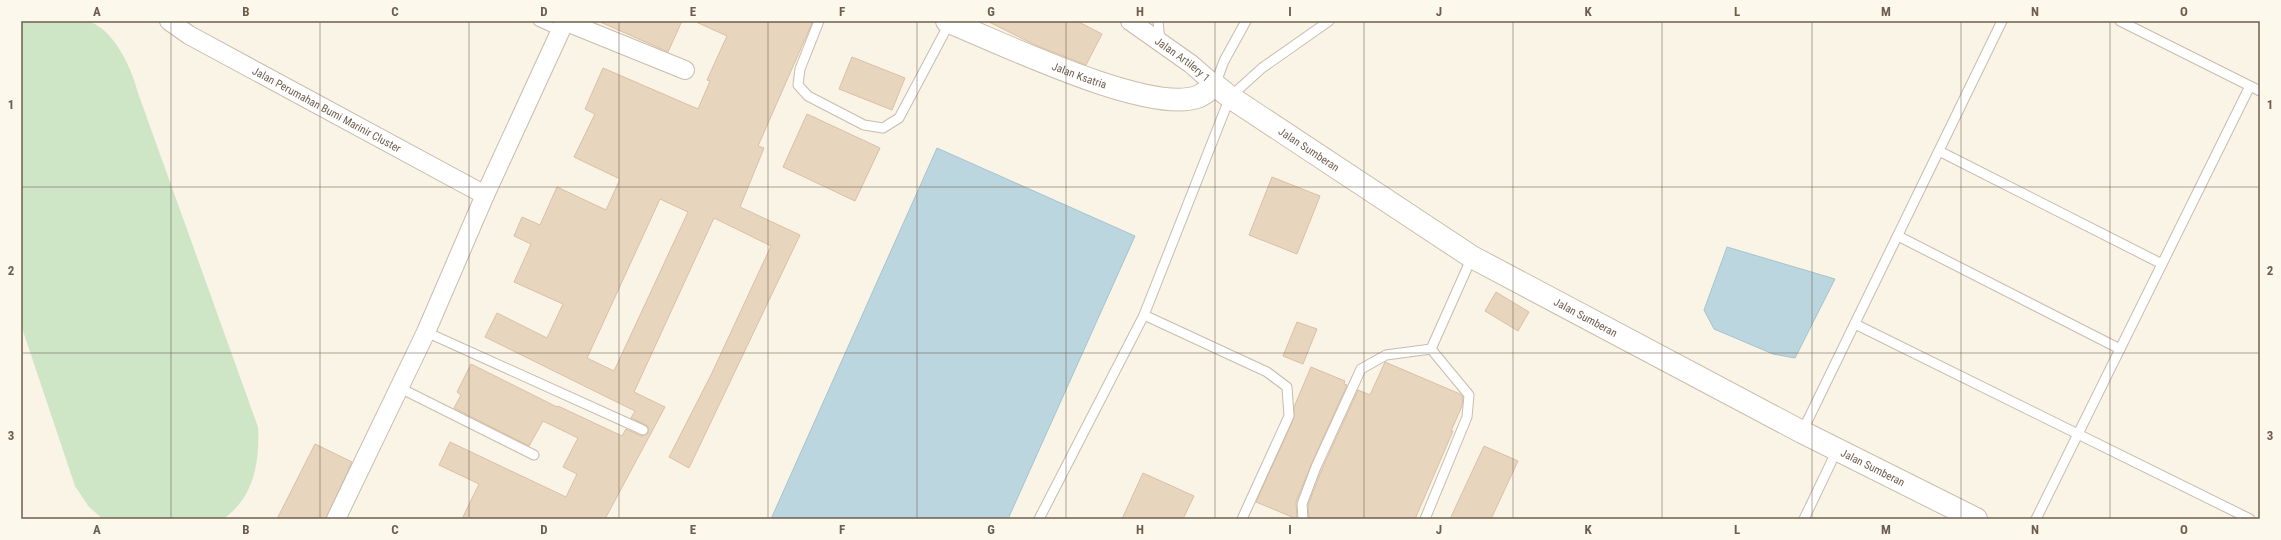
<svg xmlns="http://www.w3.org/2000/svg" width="2281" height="540" font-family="'Roboto Condensed',sans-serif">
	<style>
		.green { fill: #cee5c6 }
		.water { fill: #bcd6e0; stroke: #a4c4d0 }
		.building { fill: #e8d5be; stroke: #dbbfa3; fill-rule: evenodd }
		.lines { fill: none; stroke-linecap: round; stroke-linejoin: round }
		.lane-casing { stroke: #c8bcad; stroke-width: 11 }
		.street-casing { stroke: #c8bcad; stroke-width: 20 }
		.secondary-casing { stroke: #cbbdac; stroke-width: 24 }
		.lane { stroke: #fff; stroke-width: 9 }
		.street { stroke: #fff; stroke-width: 18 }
		.secondary { stroke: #fff; stroke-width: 22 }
		.grid { fill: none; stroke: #6e5d4e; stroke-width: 1; stroke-opacity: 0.55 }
		.labels { text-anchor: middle; stroke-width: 3; stroke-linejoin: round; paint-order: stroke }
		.street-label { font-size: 11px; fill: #6e5d4e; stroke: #fcf8eb }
		.neatline { fill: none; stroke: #6e5d4e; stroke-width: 1.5 }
		.grid-label { font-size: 13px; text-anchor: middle; font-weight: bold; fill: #6e5d4e }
	</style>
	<rect width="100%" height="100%" fill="#f9f4e5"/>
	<path class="green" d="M21,21C39,21 69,18 86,21C113,26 132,69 138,93L258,427C260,461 254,498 223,519H103L89,507L75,486L21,325Z"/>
	<g class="water">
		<polygon points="937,148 1135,236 1008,519 771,519"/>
		<polygon points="1727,247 1835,279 1795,358 1773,354 1714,329 1704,310"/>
	</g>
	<g class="building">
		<polygon points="598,21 682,21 668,52"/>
		<path d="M694,21H813L758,146L764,148L740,207L800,235L689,468L669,457L711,375L771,246L714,218L634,392L665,407L605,519H462L479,484L439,465L450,442L566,497L577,474L563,467L578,438L543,421L529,446L454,408L461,395L457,392L471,364L557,407L558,406L622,436L626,429L641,436L648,433V426L631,418L635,411L485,337L497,313L547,338L563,304L514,282L531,244L514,236L522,217L540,225L557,187L606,210L620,179L574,157L595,114L585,109L603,68L698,109L710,81L707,80L727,36ZM660,199L688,212L614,371L587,358Z"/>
		<polygon points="987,21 1077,21 1102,34 1086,65 1035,45"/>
		<polygon points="852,57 905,78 892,110 839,89"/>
		<polygon points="807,114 880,148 855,201 783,167"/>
		<polygon points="1272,177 1320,196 1297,254 1249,235"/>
		<polygon points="1496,292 1529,312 1518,331 1485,311"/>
		<polygon points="1297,322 1317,329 1303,364 1283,356"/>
		<polygon points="1385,362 1460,394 1463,397 1462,406 1451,431 1453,431 1415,519 1309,519 1308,505 1322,469 1358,390 1370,395"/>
		<polygon points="1311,367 1345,381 1344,384 1347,385 1311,465 1296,502 1297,519 1256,502 1294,418 1294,407"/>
		<polygon points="315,444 352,462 326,519 277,519"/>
		<polygon points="1484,446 1518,461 1491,519 1450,519"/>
		<polygon points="1143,473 1194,496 1183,519 1122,519"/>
	</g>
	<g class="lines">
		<g class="lane-casing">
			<g id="lane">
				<polyline points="538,21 560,31"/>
				<polyline points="819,21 800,69 798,85 808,96 864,125 883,128 899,118 950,22"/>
				<polyline points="1158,21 1160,41"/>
				<polyline points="2120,21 2260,91"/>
				<polyline points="1215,85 1224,61 1246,21"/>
				<polyline points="1939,151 2162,264"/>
				<polyline points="1898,236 2120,349"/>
				<polyline points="1144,315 1267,372 1287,387 1289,416 1242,519"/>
				<polyline points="1855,324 2250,519"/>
				<polyline points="426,332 643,430"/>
				<polyline points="1431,349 1472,257"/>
				<polyline points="400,388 534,455"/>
				<polyline points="1802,432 2002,21"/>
				<polyline points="1039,519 1144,315 1230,97 1262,68 1329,21"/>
				<polyline points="1303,519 1302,504 1316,467 1361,369 1386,355 1431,349"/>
				<polyline points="1425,519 1467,417 1469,395 1431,349"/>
				<polyline points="1804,519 1837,450"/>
				<polyline points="2036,519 2250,86"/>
			</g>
		</g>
		<g class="street-casing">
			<g id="street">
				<path id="s1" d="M169,21L189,35L485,195"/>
				<polyline points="564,21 685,70"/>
				<path id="s2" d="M1130,21L1191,64L1215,85"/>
				<polyline points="336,519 426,332 485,195 565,21"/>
			</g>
		</g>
		<g class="secondary-casing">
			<g id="secondary">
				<path id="s3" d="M947,21C999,42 1147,114 1197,97C1203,95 1210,89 1215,85L1230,97L1472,257L1802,432L1976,519"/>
			</g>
		</g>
		<use href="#lane" class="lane"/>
		<use href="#street" class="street"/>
		<use href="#secondary" class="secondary"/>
	</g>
	<path class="grid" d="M171,21V519M320,21V519M469,21V519M619,21V519M768,21V519M917,21V519M1066,21V519M1215,21V519M1364,21V519M1513,21V519M1662,21V519M1812,21V519M1961,21V519M2110,21V519M21,187H2260M21,353H2260"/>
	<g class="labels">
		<g class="street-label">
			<text dy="4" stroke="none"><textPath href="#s2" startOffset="65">Jalan Artilery 1</textPath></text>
			<text dy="4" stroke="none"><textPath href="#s3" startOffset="143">Jalan Ksatria</textPath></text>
			<text dy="4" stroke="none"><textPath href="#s1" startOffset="181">Jalan Perumahan Bumi Marinir Cluster</textPath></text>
			<text dy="4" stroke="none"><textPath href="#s3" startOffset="400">Jalan Sumberan</textPath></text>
			<text dy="4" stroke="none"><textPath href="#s3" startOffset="724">Jalan Sumberan</textPath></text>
			<text dy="4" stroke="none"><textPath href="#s3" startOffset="1048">Jalan Sumberan</textPath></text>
		</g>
	</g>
	<rect width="2281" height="540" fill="none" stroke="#fcf8eb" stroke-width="44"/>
	<rect x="22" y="22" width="2237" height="496" class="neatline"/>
	<g class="grid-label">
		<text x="97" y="16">A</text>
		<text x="246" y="16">B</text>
		<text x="395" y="16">C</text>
		<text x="544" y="16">D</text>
		<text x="693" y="16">E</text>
		<text x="842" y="16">F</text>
		<text x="991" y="16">G</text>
		<text x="1140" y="16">H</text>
		<text x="1290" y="16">I</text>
		<text x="1439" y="16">J</text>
		<text x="1588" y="16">K</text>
		<text x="1737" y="16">L</text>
		<text x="1886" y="16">M</text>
		<text x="2035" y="16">N</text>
		<text x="2184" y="16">O</text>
		<text x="11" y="109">1</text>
		<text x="2270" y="109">1</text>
		<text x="11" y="275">2</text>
		<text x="2270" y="275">2</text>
		<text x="11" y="440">3</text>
		<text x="2270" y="440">3</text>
		<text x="97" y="534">A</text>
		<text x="246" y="534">B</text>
		<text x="395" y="534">C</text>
		<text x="544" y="534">D</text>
		<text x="693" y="534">E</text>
		<text x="842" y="534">F</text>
		<text x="991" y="534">G</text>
		<text x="1140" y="534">H</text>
		<text x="1290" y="534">I</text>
		<text x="1439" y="534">J</text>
		<text x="1588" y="534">K</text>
		<text x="1737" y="534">L</text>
		<text x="1886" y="534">M</text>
		<text x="2035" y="534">N</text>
		<text x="2184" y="534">O</text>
	</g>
</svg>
